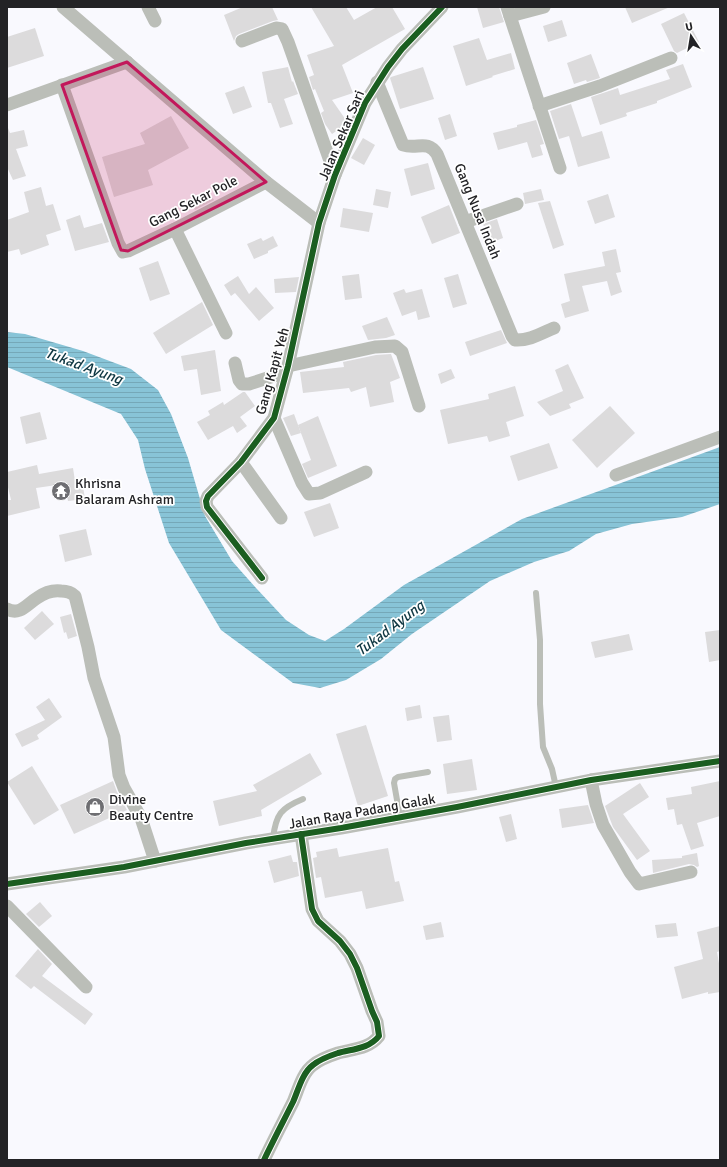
<svg xmlns="http://www.w3.org/2000/svg" width="727" height="1167" font-family="Signika,sans-serif">
	<style>
		.water { fill: url(#water-rules) }
		.building { fill: #dcdbdc }
		.lines { fill: none; stroke-linecap: round; stroke-linejoin: round }
		.lane { stroke: #bbbeb8; stroke-width: 6 }
		.street { stroke: #bbbeb8; stroke-width: 13 }
		.cycleway-casing { stroke: #fff; stroke-width: 8 }
		.cycleway { stroke: #1b5e20; stroke-width: 6 }
		.marked { fill: #c2185b; fill-opacity: 0.2; stroke: #c2185b; stroke-width: 3; stroke-linejoin: round }
		.labels { text-anchor: middle; stroke-width: 3.5; stroke-linejoin: round; paint-order: stroke }
		.street-label { font-size: 14px; fill: #232326; stroke: #fff }
		.poi-label { font-size: 14px; fill: #232326; stroke: #fff; text-anchor: start }
		.water-label { font-size: 15px; font-style: italic; fill: #0f3742; stroke: #fff }
	</style>
	<defs>
		<pattern id="water-rules" width="6" height="5" patternUnits="userSpaceOnUse"><rect width="6" height="5" fill="#88c4d7"/><path d="M0 2.5h6" fill="none" stroke="#75a8b8"/></pattern>
	</defs>
	<rect width="100%" height="100%" fill="#f9f9fe"/>
	<polygon class="water" points="7,332 25,334 83,351 131,369 158,390 171,414 188,458 205,516 232,561 256,588 286,620 309,635 325,641 344,629 404,585 522,519 720,447 720,504 682,517 632,524 596,534 569,551 534,562 490,581 412,634 381,659 346,680 320,688 293,683 221,630 169,543 145,469 138,440 121,414 7,367"/>
	<g class="building">
		<polygon points="243,7 272,7 278,20 273,21 239,34 236,36 234,41 224,15"/>
		<polygon points="311,7 346,7 354,20 377,7 392,7 405,29 342,65 353,93 332,100 348,123 332,134 325,124 321,113 324,111 315,89 313,90 309,77 314,75 307,55 334,46"/>
		<polygon points="477,7 499,7 504,22 483,28"/>
		<polygon points="625,7 670,7 632,23"/>
		<polygon points="684,13 699,42 677,53 674,51 661,24"/>
		<polygon points="562,20 567,36 548,42 543,26"/>
		<polygon points="35,28 44,56 7,68 7,37"/>
		<polygon points="479,38 487,60 511,53 515,69 492,76 493,77 466,86 453,46"/>
		<polygon points="591,54 600,78 587,82 586,80 574,84 567,63"/>
		<polygon points="683,64 692,87 657,101 657,103 626,113 627,116 600,125 591,97 618,88 620,95 670,79 666,70"/>
		<polygon points="288,67 292,82 293,81 298,94 284,99 293,124 280,128 271,103 268,103 262,72"/>
		<polygon points="423,67 434,99 400,109 390,78 391,77"/>
		<polygon points="244,86 252,107 233,114 225,93"/>
		<polygon points="571,104 582,137 602,131 610,158 578,167 569,136 559,139 550,111"/>
		<polygon points="450,114 457,136 445,140 438,118"/>
		<polygon points="171,116 189,148 148,170 153,185 114,197 102,157 145,144 140,133"/>
		<polygon points="536,120 544,144 540,145 543,155 532,158 527,142 498,150 493,133 517,127 517,125"/>
		<polygon points="7,128 8,128 10,133 24,130 28,146 16,149 26,176 13,180 7,167"/>
		<polygon points="363,138 375,145 364,165 351,158"/>
		<polygon points="428,163 435,189 411,196 404,169"/>
		<polygon points="41,187 46,206 53,204 61,230 46,235 49,245 21,255 19,249 7,252 7,220 29,212 24,192"/>
		<polygon points="376,189 391,192 388,208 373,205"/>
		<polygon points="541,189 544,200 525,204 523,193"/>
		<polygon points="208,190 214,200 195,210 189,200"/>
		<polygon points="608,194 615,217 595,224 587,201"/>
		<polygon points="550,201 564,245 553,249 538,203"/>
		<polygon points="449,205 460,233 432,244 421,217"/>
		<polygon points="343,208 373,213 369,232 340,227"/>
		<polygon points="80,215 84,228 102,223 109,242 75,251 66,220"/>
		<polygon points="497,219 503,238 490,243 483,224"/>
		<polygon points="273,236 278,246 268,251 268,253 254,259 247,244 261,238 263,241"/>
		<polygon points="616,249 621,272 616,273 622,292 611,296 607,281 582,286 589,311 565,318 561,304 570,301 564,274 605,266 602,252"/>
		<polygon points="158,261 170,294 150,301 139,268"/>
		<polygon points="359,274 362,298 345,300 342,276"/>
		<polygon points="458,274 467,304 453,308 444,278"/>
		<polygon points="238,276 249,294 256,287 274,308 259,321 235,293 231,296 224,285"/>
		<polygon points="299,277 296,292 275,293 274,279"/>
		<polygon points="404,289 406,293 422,289 430,317 418,320 416,311 402,316 393,293"/>
		<polygon points="202,302 213,325 166,354 153,333"/>
		<polygon points="387,317 395,335 386,338 368,340 362,326"/>
		<polygon points="501,330 507,343 470,356 465,342"/>
		<polygon points="215,350 221,391 201,395 197,369 184,371 181,356"/>
		<polygon points="391,354 400,378 390,382 394,402 370,407 366,387 351,392 349,388 303,393 300,372 344,367 343,362 376,355"/>
		<polygon points="568,364 584,398 569,404 571,408 550,416 537,402 563,391 555,370"/>
		<polygon points="451,369 455,378 441,384 438,374"/>
		<polygon points="515,386 524,416 506,422 510,436 489,442 487,436 448,444 440,410 489,399 488,394"/>
		<polygon points="243,392 245,392 255,406 240,417 247,426 237,433 233,426 208,440 197,422 210,415 208,411 223,402 224,405"/>
		<polygon points="610,406 635,433 597,468 572,440"/>
		<polygon points="40,412 47,439 26,444 20,417"/>
		<polygon points="294,414 301,433 291,436 283,418"/>
		<polygon points="318,416 337,466 308,478 302,464 311,460 298,425"/>
		<polygon points="549,443 558,468 518,481 510,456"/>
		<polygon points="37,465 39,474 73,468 75,481 82,480 85,499 68,501 65,483 69,482 50,486 36,488 40,508 7,516 7,500 11,500 7,483 7,472"/>
		<polygon points="330,503 339,528 314,537 304,512"/>
		<polygon points="86,529 92,555 65,562 59,535"/>
		<polygon points="42,611 54,624 35,640 24,628"/>
		<polygon points="71,614 77,636 68,639 66,632 64,633 60,617"/>
		<polygon points="720,630 720,660 709,662 705,632"/>
		<polygon points="629,634 633,650 595,658 591,642"/>
		<polygon points="49,698 62,717 37,735 39,739 22,747 15,734 45,720 36,707"/>
		<polygon points="420,705 422,718 407,721 405,708"/>
		<polygon points="449,715 452,740 437,742 433,717"/>
		<polygon points="366,725 388,796 358,806 336,734"/>
		<polygon points="310,753 322,774 261,810 262,816 219,826 213,801 257,791 253,785"/>
		<polygon points="472,759 477,790 447,794 443,764"/>
		<polygon points="32,766 59,810 34,825 7,782"/>
		<polygon points="113,781 117,792 127,810 74,834 60,805"/>
		<polygon points="720,781 720,816 697,823 704,846 691,850 682,824 677,825 674,809 668,810 666,798 692,794 691,787"/>
		<polygon points="640,783 649,797 623,814 650,851 637,860 613,827 605,806"/>
		<polygon points="588,805 594,823 562,828 559,809"/>
		<polygon points="511,814 517,839 506,842 499,817"/>
		<polygon points="337,848 339,857 388,848 395,882 399,881 404,901 366,909 362,891 325,898 321,877 316,878 313,858 317,857 316,852"/>
		<polygon points="697,853 699,866 697,867 694,865 689,864 653,873 652,860 682,858 682,856"/>
		<polygon points="291,855 293,862 297,862 299,876 274,883 268,861"/>
		<polygon points="40,902 52,916 39,927 26,914"/>
		<polygon points="441,922 444,937 426,940 423,926"/>
		<polygon points="676,923 678,936 657,938 655,925"/>
		<polygon points="720,926 720,951 717,952 720,969 720,992 708,994 708,992 682,999 674,967 703,959 697,932"/>
		<polygon points="38,949 52,964 42,976 93,1014 85,1025 34,986 31,989 15,976"/>
	</g>
	<g class="lines">
		<g class="lane">
			<polyline points="536,593 540,640 540,704 543,747 552,769 556,787"/>
			<polyline points="400,817 394,783 395,779 398,777 428,772"/>
			<path d="M273,838C276,814 281,808 303,799"/>
		</g>
		<g class="street">
			<polyline points="63,7 266,182 319,223"/>
			<polyline points="148,7 155,21"/>
			<polyline points="507,7 560,168"/>
			<polyline points="510,16 544,7"/>
			<polyline points="242,41 276,28 282,29 288,42 335,175"/>
			<path d="M377,82L403,145C417,150 427,139 437,154L512,336L515,340C529,341 542,333 554,328"/>
			<polyline points="62,85 118,243 123,252 128,251 175,229 266,182"/>
			<polyline points="7,105 127,62"/>
			<polyline points="539,106 600,86 671,58"/>
			<polyline points="465,222 517,204"/>
			<polyline points="175,229 226,333"/>
			<polyline points="235,363 239,380 242,384 249,384 286,372"/>
			<polyline points="288,366 375,347 395,346 402,352 419,406"/>
			<polyline points="274,418 302,483 309,494 320,493 366,472"/>
			<polyline points="241,462 281,518"/>
			<polyline points="616,475 720,437"/>
			<polyline points="262,578 207,507 206,501 208,496 241,462 274,418 288,366 319,223 335,175 365,103 388,67 402,49 442,7"/>
			<path d="M7,609C20,616 27,604 37,598C44,593 53,590 61,591C67,591 71,592 75,596L88,647L94,678L114,737L119,775L124,788L141,818L155,861"/>
			<polyline points="591,780 596,804 603,825 630,872 639,884 691,872"/>
			<polyline points="7,884 124,867 246,843 341,828 457,807 591,780 720,761"/>
			<polyline points="7,906 86,987"/>
			<path d="M264,1160C273,1141 283,1122 293,1102C298,1091 302,1073 313,1065C320,1059 329,1056 338,1053C352,1049 369,1049 379,1036L377,1022L372,1011L357,968L350,954L340,941L318,921L312,909L301,834"/>
		</g>
		<g class="cycleway-casing">
			<g id="cycleway">
				<polyline points="262,578 207,507 206,501 208,496 241,462 274,418 288,366 319,223 335,175 365,103 388,67 402,49 442,7"/>
				<polyline points="7,884 124,867 246,843 341,828 457,807 591,780 720,761"/>
				<path d="M264,1160C273,1141 283,1122 293,1102C298,1091 302,1073 313,1065C320,1059 329,1056 338,1053C352,1049 369,1049 379,1036L377,1022L372,1011L357,968L350,954L340,941L318,921L312,909L301,834"/>
			</g>
		</g>
		<use href="#cycleway" class="cycleway"/>
	</g>
	<path class="marked" d="M127,62L266,182L128,251L121,250L62,85Z"/>
	<defs>
		<g id="temple-disc" transform="scale(1)"><circle r="9.5" fill="#6e6e72" stroke="#fff"/><path d="M0-6L5-2H3V0L6.5 2.5H4V6H1.5V3h-3V6H-4V2.5H-6.5L-3 0V-2H-5Z" fill="#fff"/></g>
		<g id="shop-disc" transform="scale(1)"><circle r="9.5" fill="#6e6e72" stroke="#fff"/><path d="M-5-2.5h2.3a2.7 3.5 0 0 1 5.4 0H5L5.5 6h-11ZM-1.5-2.5h3a1.5 2.3 0 0 0-3 0Z" fill="#fff"/></g>
	</defs>
	<g fill-rule="evenodd">
		<use href="#temple-disc" x="61" y="491"/>
		<use href="#shop-disc" x="95" y="807"/>
	</g>
	<g class="labels">
		<g class="street-label">
			<text transform="translate(341 135) rotate(-67)" y="5">Jalan Sekar Sari</text>
			<text transform="translate(193 201) rotate(-27)" y="5">Gang Sekar Pole</text>
			<text transform="translate(478 211) rotate(68)" y="5">Gang Nusa Indah</text>
			<text transform="translate(272 371) rotate(-74)" y="5">Gang Kapit Yeh</text>
			<text transform="translate(362 811) rotate(-10)" y="5">Jalan Raya Padang Galak</text>
		</g>
		<g class="poi-label">
			<text x="75" y="488">Khrisna<tspan x="75" dy="16">Balaram Ashram</tspan></text>
			<text x="109" y="804">Divine<tspan x="109" dy="16">Beauty Centre</tspan></text>
		</g>
		<g class="water-label">
			<text transform="translate(84 366) rotate(20)" y="5">Tukad Ayung</text>
			<text transform="translate(390 628) rotate(-37)" y="5">Tukad Ayung</text>
		</g>
	</g>
	<rect width="727" height="1167" fill="none" stroke="#232326" stroke-width="16"/>
	<g transform="translate(691 36) rotate(348)" stroke="#ffffff" stroke-width="3" paint-order="stroke">
	<path d="M0-3L7 15L0 10L-7 15Z" fill="#232326"/>
	<text y="-6" font-size="11" font-weight="bold" text-anchor="middle" fill="#232326">U</text>
	</g>
</svg>
